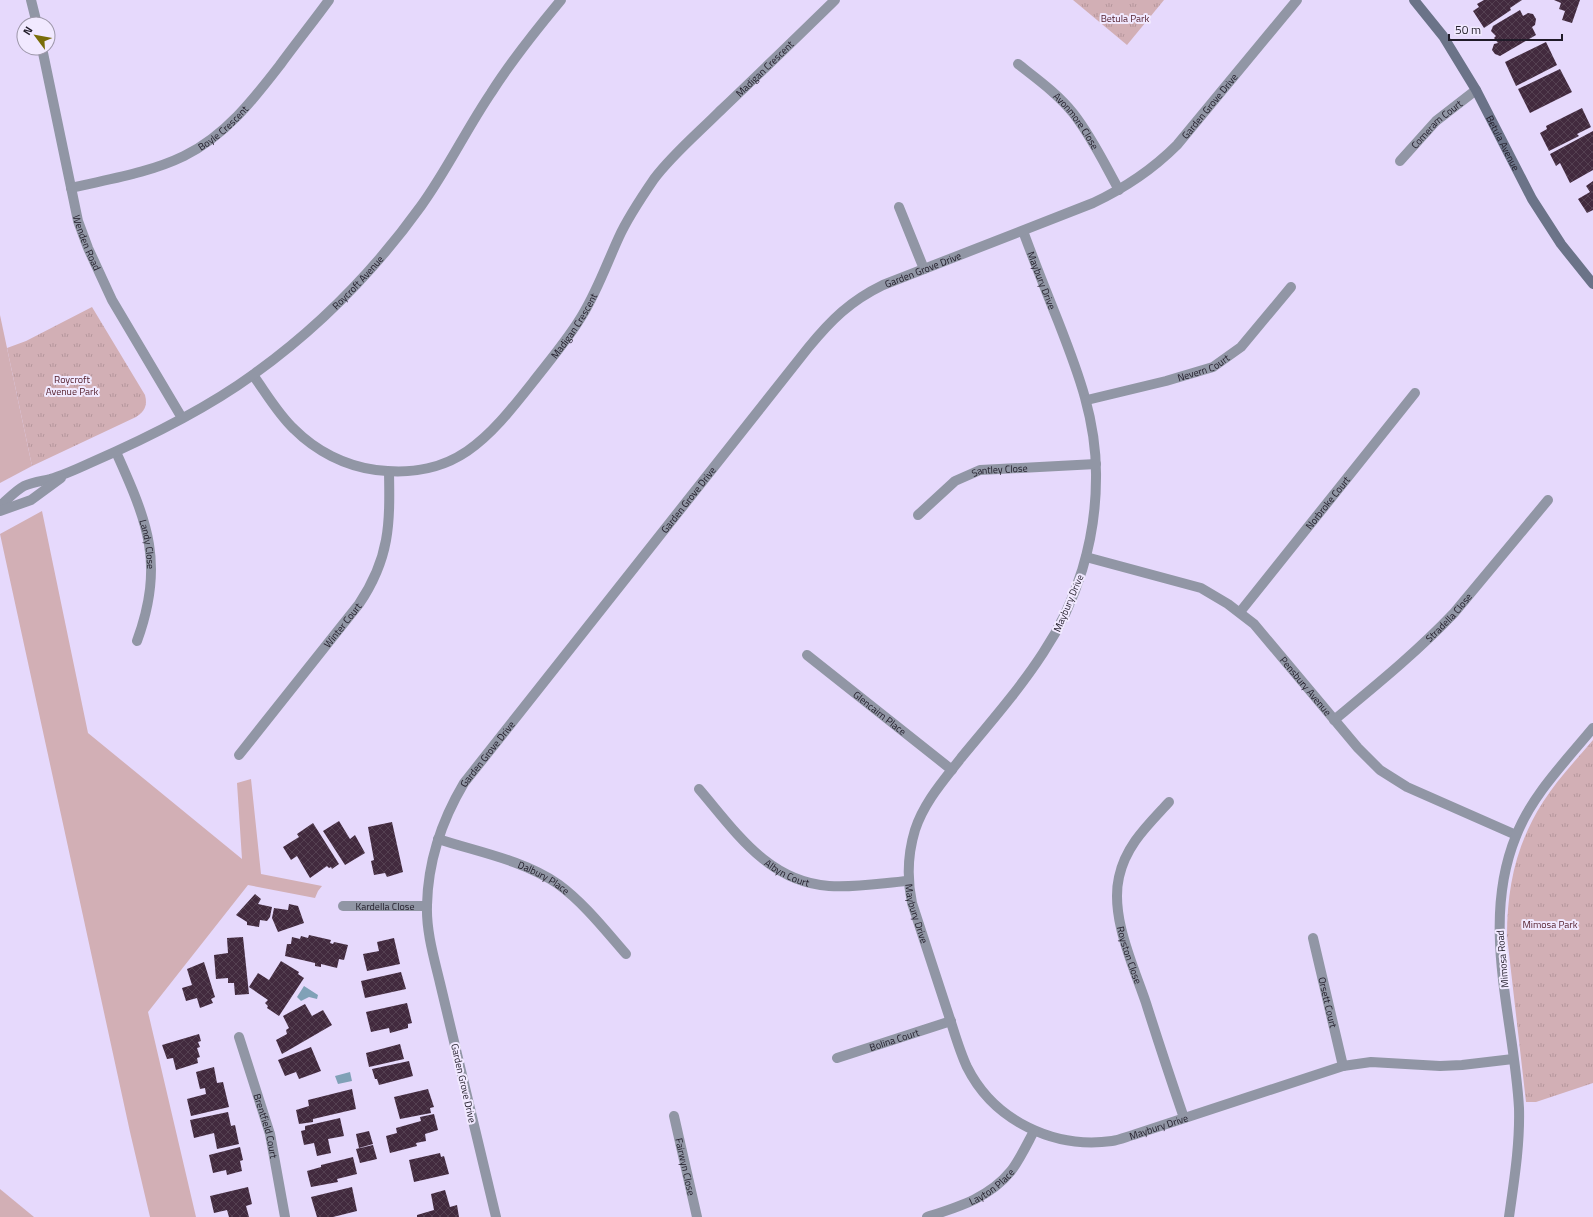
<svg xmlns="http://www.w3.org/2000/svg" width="1593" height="1217" font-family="'Titillium Web',sans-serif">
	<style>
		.green { fill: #d2afb5 }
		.park { fill: url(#park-tufts) }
		.water { fill: #80a1b7 }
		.building { fill: url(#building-cross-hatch) }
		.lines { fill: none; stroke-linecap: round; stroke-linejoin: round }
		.street { stroke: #9196a5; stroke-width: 10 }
		.secondary { stroke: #6b7388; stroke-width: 10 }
		.labels { text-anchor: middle; stroke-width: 4; stroke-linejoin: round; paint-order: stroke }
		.park-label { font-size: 10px; fill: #54202e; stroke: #f1e9ff }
		.street-label { font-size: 10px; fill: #201b28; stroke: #f1e9ff }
	</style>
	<defs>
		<pattern id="park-tufts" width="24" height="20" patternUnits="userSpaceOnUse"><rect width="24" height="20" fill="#d2afb5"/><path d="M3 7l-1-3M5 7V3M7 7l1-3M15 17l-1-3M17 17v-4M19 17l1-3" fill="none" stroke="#b4969c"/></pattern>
		<pattern id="building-cross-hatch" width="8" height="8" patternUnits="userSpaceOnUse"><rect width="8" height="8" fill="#422a3e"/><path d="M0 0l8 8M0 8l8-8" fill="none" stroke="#544051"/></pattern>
	</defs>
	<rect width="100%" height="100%" fill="#e6d9fc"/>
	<g class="green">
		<polygon points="0,315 32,466 0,483"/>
		<polygon points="42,511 88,733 242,859 237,783 251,779 261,874 322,886 318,891 315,898 248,885 148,1012 196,1217 150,1217 130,1132 0,534"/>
		<polygon points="0,1189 34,1217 0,1217"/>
	</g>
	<g class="park">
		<polygon points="1073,0 1164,0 1127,45"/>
		<path d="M92,307L145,395C148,406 144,412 136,417L32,466L7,348L26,341Z"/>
		<path d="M1593,740V1083L1536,1102H1526L1507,936C1507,888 1516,844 1543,802C1557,780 1576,760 1593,740Z"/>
	</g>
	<g class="water">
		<polygon points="304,986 318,995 317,999 309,997 301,1001 297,997"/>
		<polygon points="350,1072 352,1081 338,1084 335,1076"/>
	</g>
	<g class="building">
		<polygon points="1484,0 1522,0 1510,8 1511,10 1484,28 1473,11 1479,7 1477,4"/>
		<polygon points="1554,0 1580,0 1572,23 1562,20 1565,11 1559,9 1561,3"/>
		<polygon points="1520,10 1523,16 1528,13 1533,14 1536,19 1535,25 1532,27 1536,35 1500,56 1495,54 1492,50 1494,44 1498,43 1494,38 1496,36 1491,31 1493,26"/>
		<polygon points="1546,42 1557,65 1516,86 1505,62"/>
		<polygon points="1560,69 1572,92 1530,113 1518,89"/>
		<polygon points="1582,108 1591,127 1577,134 1579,136 1549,151 1540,133 1547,129 1546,126"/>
		<polygon points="1593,131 1593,170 1570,183 1560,163 1556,166 1550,154"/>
		<polygon points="1593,181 1593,210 1587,213 1578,199 1590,192 1586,186"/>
		<polygon points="339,821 350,839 355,835 365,853 345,865 323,831"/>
		<polygon points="392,822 403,872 387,877 385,873 374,875 371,861 374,860 368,827"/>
		<polygon points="313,823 339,864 332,869 331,867 329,868 327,866 310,878 297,856 291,860 283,847 299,837 297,834"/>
		<polygon points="255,894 261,899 258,904 272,907 270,917 267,921 260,920 259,927 247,925 247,922 236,915"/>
		<polygon points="289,904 298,906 304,923 278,932 272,918 274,908 288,910"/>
		<polygon points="309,935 331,940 330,943 333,944 334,942 348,945 344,960 339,959 337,968 321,964 321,967 315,966 315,963 285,956 287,944 291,944 292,937 300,939 301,936 308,938"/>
		<polygon points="243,937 249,994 235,995 234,983 228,983 228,978 216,979 214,955 228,953 227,938"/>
		<polygon points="394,938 400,964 367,971 363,954 379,951 377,942"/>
		<polygon points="281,961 299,972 298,974 304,978 279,1016 267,1008 268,1006 265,1003 268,1000 249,987 258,973 269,980"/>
		<polygon points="204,962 215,997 211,999 213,1003 200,1008 197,998 186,1001 182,988 192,985 187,969"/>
		<polygon points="401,972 406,989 365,998 361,981"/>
		<polygon points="407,1003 412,1023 408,1024 408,1028 390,1033 389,1028 371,1032 366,1012"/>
		<polygon points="305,1004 312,1016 323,1010 332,1025 282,1054 276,1040 287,1034 286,1030 289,1028 283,1016"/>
		<polygon points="199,1034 201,1041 198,1042 200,1047 197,1048 200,1057 197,1058 198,1063 176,1070 173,1058 167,1059 162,1045"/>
		<polygon points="400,1044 404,1059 369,1067 366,1053"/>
		<polygon points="311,1047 321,1071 299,1079 296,1072 285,1076 278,1060"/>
		<polygon points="409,1061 413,1076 379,1085 377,1079 375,1079 372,1069"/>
		<polygon points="214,1067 217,1083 223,1082 229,1107 191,1116 187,1099 206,1094 205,1088 200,1089 196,1072"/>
		<polygon points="352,1089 356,1109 313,1119 313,1122 299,1124 296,1110 309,1106 308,1100"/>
		<polygon points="428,1089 434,1107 430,1108 431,1113 400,1119 394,1097"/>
		<polygon points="228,1112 231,1126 235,1125 239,1144 217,1149 214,1133 194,1138 190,1120"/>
		<polygon points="434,1114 438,1130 425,1134 426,1141 416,1143 417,1146 390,1153 386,1136 397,1133 396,1128 421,1121 420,1117"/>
		<polygon points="340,1118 344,1136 328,1139 331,1153 317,1156 314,1143 304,1145 301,1131 305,1130 305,1126"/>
		<polygon points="369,1131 373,1144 359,1148 356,1134"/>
		<polygon points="373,1145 377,1159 360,1163 356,1149"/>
		<polygon points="240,1147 243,1160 240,1161 242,1171 227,1175 226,1170 213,1173 209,1155"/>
		<polygon points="440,1153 441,1157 444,1156 449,1174 414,1182 409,1160"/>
		<polygon points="353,1157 357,1174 337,1179 338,1182 311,1187 307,1171 321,1167 321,1165"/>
		<polygon points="248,1187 252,1204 246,1206 249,1217 229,1217 227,1210 214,1213 210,1196"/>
		<polygon points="352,1187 357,1211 333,1217 317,1217 311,1197"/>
		<polygon points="445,1190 450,1207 457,1205 459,1217 417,1217 417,1215 434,1210 431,1194"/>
	</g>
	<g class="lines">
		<g class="street">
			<polyline points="31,0 37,24"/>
			<path id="s1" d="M42,48L78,221L88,248L112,300L182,418"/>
			<path id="s2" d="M1018,64C1037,79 1058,94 1073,113C1092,137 1105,165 1119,190"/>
			<path id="s3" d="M1400,161L1436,121L1476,90"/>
			<path id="s4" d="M71,188C109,179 149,173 184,156C225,136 253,100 280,65C296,43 313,22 329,0"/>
			<polyline points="899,207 924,269"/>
			<path id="s5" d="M1023,231C1034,261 1046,291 1058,321C1078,372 1097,421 1096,478C1096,540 1077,602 1043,653C1019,690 989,724 961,758C944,780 924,802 915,830C908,853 907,879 912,903C924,939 936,976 948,1013C954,1031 959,1050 967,1067C994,1121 1054,1149 1112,1141C1119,1140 1126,1137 1133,1135L1343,1066L1371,1062L1440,1066L1462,1065L1513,1059"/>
			<path id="s6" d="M253,375C266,393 278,414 294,429C316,451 345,466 376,470C455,480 488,439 533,382C550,360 569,338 583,314C598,289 607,263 619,237C628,217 641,198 654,179C672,155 697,134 719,112C758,75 797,37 835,0"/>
			<path id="s7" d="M1087,400L1166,381L1213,367L1241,347L1291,287"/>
			<path id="s8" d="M116,452C148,523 165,564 137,641"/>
			<path id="s9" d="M0,506C8,499 15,491 24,486C33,482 42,481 50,479C64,475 77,469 90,463C145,439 206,409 254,374C318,328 375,270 421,206C447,170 466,130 491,93C512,60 536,30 561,0"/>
			<polyline points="0,511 31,500 61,478"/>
			<path id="s10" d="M918,515L955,481L980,470L1096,464"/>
			<path id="s11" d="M1086,557L1201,588L1228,604L1254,624L1358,748L1380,770L1407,787L1516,835"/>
			<path id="s12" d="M1240,612L1415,393"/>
			<path id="s13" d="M807,655L952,770"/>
			<path id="s14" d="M1334,720C1375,686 1417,652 1454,613L1548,500"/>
			<path id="s15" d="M239,755L359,604C390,558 390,524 389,472"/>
			<path id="s16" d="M699,789C735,831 768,882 829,886C855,888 882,883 908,881"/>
			<path id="s17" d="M1169,802C1148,825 1126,845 1119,877C1110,916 1133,965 1146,1003C1158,1041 1171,1080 1184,1118"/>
			<path id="s18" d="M438,839C478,852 523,860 558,884C584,903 605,930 626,954"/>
			<path id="s19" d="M343,906H427"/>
			<path id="s20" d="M1313,938L1343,1066"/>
			<path id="s21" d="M239,1037L270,1134L285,1217"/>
			<path id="s22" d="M837,1058L951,1021"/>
			<path id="s23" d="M674,1116L697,1217"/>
			<path id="s24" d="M496,1217L440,983C434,958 426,931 427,905C428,861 442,820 464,783L808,348C831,320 850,301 883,285L1093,203C1125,188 1152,170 1177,145L1297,0"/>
			<path id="s25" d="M927,1217C958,1207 989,1198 1011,1171C1020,1159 1027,1144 1034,1131"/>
			<path d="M1509,1217C1514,1181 1520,1145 1519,1108C1514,1018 1480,924 1516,836C1532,795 1565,762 1593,728"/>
		</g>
		<path class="secondary" id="s26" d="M1414,0L1443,36L1476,90L1532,199L1561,244L1593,284"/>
	</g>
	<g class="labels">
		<g class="park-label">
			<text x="1125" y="22">Betula Park</text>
			<text x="72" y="383">Roycroft<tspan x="72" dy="12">Avenue Park</tspan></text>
			<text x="1550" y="928">Mimosa Park</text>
		</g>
		<g class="street-label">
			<text dy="4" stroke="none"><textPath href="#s6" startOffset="746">Madigan Crescent</textPath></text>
			<text dy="4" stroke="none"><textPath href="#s24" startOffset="1481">Garden Grove Drive</textPath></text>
			<text dy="4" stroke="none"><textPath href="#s2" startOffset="82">Avonmore Close</textPath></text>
			<text dy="4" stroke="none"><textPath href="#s3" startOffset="52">Comeram Court</textPath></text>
			<text dy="4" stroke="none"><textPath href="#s4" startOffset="166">Boyle Crescent</textPath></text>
			<text dy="4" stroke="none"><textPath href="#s26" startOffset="169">Betula Avenue</textPath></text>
			<text dy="4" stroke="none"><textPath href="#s1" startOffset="200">Wenden Road</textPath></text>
			<text dy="4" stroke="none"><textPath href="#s24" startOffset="1145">Garden Grove Drive</textPath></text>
			<text dy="4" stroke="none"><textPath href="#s9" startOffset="427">Roycroft Avenue</textPath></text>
			<text dy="4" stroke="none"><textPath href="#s5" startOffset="53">Maybury Drive</textPath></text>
			<text dy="4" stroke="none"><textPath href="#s6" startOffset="422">Madigan Crescent</textPath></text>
			<text dy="4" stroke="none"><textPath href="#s7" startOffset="121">Nevern Court</textPath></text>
			<text dy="4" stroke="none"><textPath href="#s10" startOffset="97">Santley Close</textPath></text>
			<text dy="4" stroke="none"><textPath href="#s24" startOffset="810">Garden Grove Drive</textPath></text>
			<text dy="4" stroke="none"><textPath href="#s12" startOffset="140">Norbroke Court</textPath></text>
			<text dy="4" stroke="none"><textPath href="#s8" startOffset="98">Landy Close</textPath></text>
			<text transform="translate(1068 603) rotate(-67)" y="4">Maybury Drive</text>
			<text dy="4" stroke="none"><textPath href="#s14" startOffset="154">Stradella Close</textPath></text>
			<text dy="4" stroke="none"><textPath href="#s15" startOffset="166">Winter Court</textPath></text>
			<text dy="4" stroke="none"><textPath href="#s11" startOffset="264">Pensbury Avenue</textPath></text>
			<text dy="4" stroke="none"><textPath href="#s13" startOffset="93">Glencairn Place</textPath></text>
			<text dy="4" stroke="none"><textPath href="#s24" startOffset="486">Garden Grove Drive</textPath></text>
			<text dy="4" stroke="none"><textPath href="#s16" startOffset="123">Albyn Court</textPath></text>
			<text dy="4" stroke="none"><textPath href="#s18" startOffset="113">Dalbury Place</textPath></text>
			<text dy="4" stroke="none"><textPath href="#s19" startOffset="42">Kardella Close</textPath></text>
			<text dy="4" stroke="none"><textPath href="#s5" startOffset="749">Maybury Drive</textPath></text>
			<text dy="4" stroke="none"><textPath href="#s17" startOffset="171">Royston Close</textPath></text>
			<text transform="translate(1502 959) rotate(-95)" y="4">Mimosa Road</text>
			<text dy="4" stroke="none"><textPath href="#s20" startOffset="66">Orsett Court</textPath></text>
			<text dy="4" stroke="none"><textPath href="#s22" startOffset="60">Bolina Court</textPath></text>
			<text transform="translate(464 1083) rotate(77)" y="4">Garden Grove Drive</text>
			<text dy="4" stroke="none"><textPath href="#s21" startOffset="93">Brentfield Court</textPath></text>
			<text dy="4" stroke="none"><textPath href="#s5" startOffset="1133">Maybury Drive</textPath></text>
			<text dy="4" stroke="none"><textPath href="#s23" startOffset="52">Fairwyn Close</textPath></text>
			<text dy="4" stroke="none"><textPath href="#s25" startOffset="72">Layton Place</textPath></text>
		</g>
	</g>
	<g transform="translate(36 36) rotate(302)"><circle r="19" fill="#f1e9ff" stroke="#9d97a9"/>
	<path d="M0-3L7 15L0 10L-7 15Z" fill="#796d09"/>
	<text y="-6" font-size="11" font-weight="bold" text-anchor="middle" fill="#201b28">N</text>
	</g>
	<path d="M1449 34v6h113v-6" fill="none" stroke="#201b28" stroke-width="2"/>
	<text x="1455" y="34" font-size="12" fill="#201b28" stroke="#f1e9ff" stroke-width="3" paint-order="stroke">50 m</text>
</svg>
